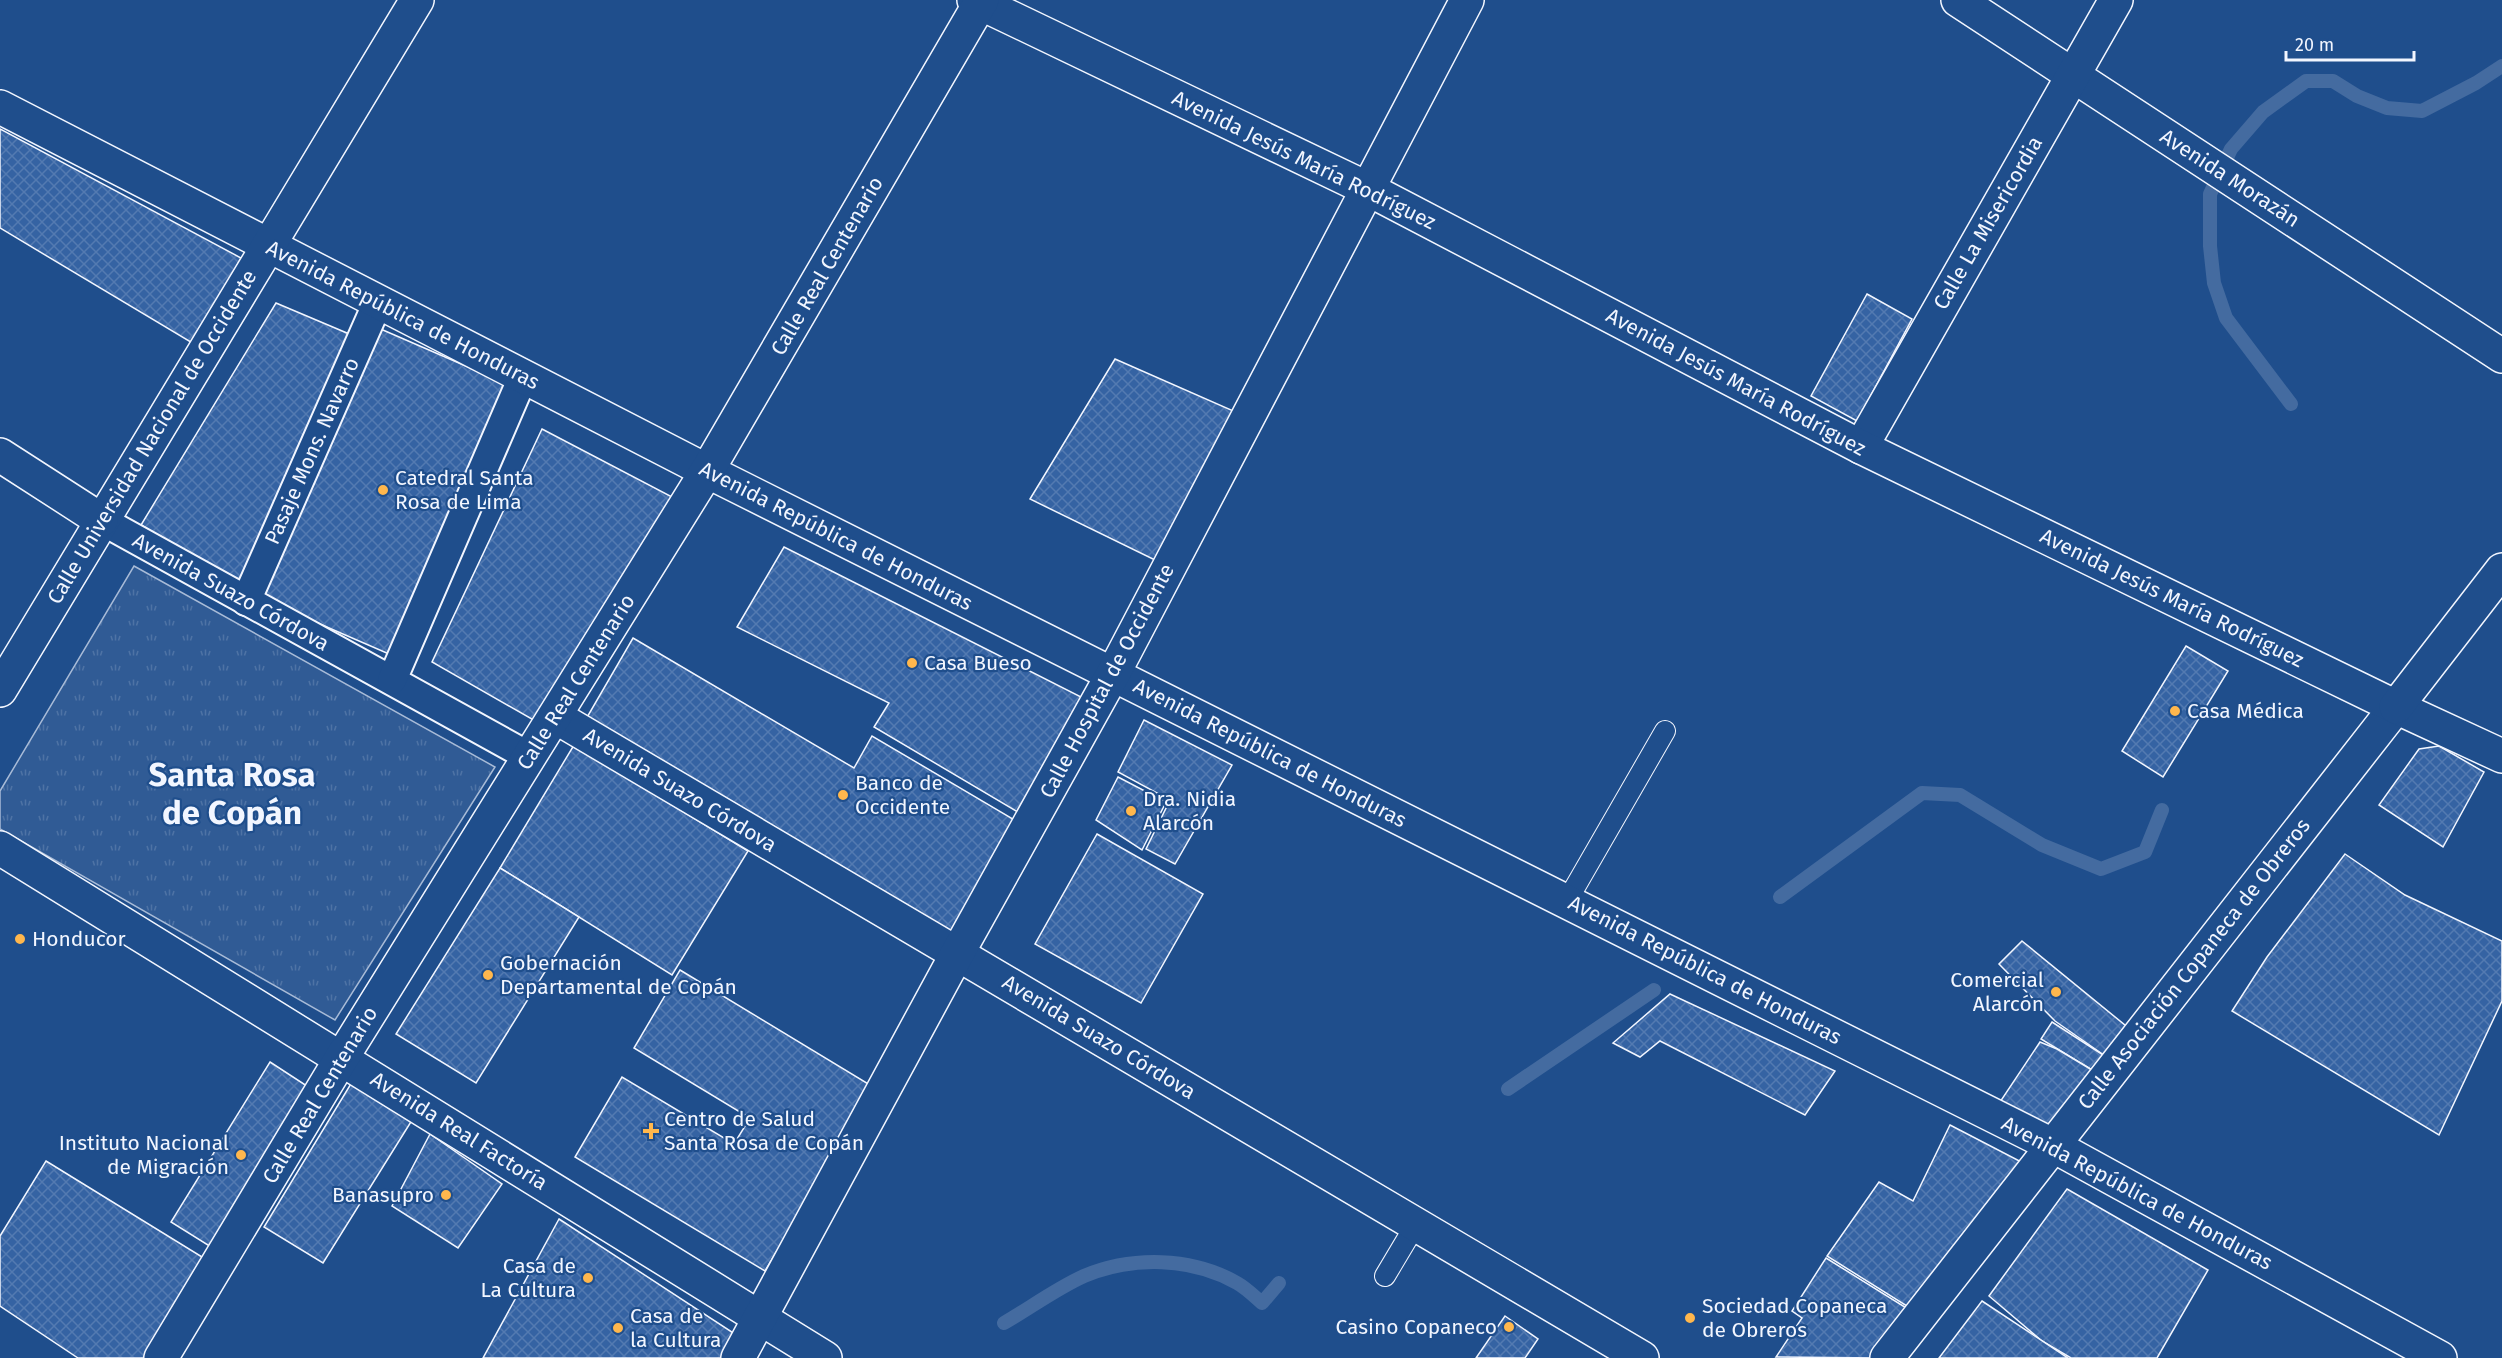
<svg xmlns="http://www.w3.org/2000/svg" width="2502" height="1358" font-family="'Fira Sans',sans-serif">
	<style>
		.park { fill: url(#park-tufts); stroke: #a8bbd7; stroke-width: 1.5 }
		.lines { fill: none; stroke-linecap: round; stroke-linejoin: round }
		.stream { stroke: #446ba0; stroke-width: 14 }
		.building { fill: url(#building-cross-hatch); stroke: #f2f6ff; stroke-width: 1.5 }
		.service-casing { stroke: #f2f6ff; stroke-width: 22 }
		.pedestrian-casing { stroke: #f2f6ff; stroke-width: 32 }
		.minor-casing { stroke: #f2f6ff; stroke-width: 36 }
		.tertiary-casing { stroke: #f2f6ff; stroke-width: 36 }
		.service { stroke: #1f4e8c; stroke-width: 20 }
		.pedestrian { stroke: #1f4e8c; stroke-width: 28 }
		.minor { stroke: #1f4e8c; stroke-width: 33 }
		.tertiary { stroke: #1f4e8c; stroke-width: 33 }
		.poi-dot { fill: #ffb74d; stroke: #1f4e8c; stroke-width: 2 }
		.labels { text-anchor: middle; stroke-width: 4.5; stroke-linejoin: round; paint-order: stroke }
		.street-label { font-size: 21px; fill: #f2f6ff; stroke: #1f4e8c }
		.poi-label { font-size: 21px; fill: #f2f6ff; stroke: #1f4e8c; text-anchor: start }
		.town-label { font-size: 33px; font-weight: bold; fill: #f2f6ff; stroke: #1f4e8c }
	</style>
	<defs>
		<pattern id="park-tufts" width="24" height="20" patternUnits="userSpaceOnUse" patternTransform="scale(1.5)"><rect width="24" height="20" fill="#305b95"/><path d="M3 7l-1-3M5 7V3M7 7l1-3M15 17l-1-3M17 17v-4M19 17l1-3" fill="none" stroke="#4e73a5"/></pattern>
		<pattern id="building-cross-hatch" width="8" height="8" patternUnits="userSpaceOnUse" patternTransform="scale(1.5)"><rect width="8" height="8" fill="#3563a3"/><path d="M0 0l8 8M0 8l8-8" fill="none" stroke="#537ab1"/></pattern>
	</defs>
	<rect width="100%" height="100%" fill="#1f4e8c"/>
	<polygon class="park" points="134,566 495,767 335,1020 0,829 0,791"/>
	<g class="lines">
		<g class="stream">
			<polyline points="2291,404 2226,318 2214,283 2210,246 2210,194 2231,149 2263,112 2306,81 2333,81 2357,96 2387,108 2422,111 2476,83 2502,66"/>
			<polyline points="1780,897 1922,793 1960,795 2042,845 2101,869 2145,852 2162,810"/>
			<polyline points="1508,1089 1654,990"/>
			<path d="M1004,1323C1030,1308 1057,1288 1084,1276C1132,1256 1192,1257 1237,1283C1246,1288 1254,1296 1262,1303L1279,1283"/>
		</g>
	</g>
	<g class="building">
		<polygon points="0,129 241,258 194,344 0,228"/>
		<polygon points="1867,294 1912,319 1857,421 1811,396"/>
		<polygon points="276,303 361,339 242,586 141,525"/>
		<polygon points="376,327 505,383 389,654 260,598"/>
		<polygon points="1115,359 1238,413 1157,561 1030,499"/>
		<polygon points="542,429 674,498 537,722 432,662"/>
		<polygon points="784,547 1087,700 1023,815 874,727 889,703 737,627"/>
		<polygon points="633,638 854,768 872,736 1018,822 953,935 586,719"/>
		<polygon points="2186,646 2228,671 2163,777 2122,751"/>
		<polygon points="1144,720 1232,765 1175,864 1146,849 1170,800 1118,772"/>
		<polygon points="574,745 748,851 672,975 500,868"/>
		<polygon points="2439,746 2484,772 2443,847 2379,805 2419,749"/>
		<polygon points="1118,777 1166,802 1142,850 1096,820"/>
		<polygon points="1097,834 1203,894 1141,1003 1035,944"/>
		<polygon points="2345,854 2405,895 2502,941 2502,1001 2439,1135 2232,1011 2267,957"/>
		<polygon points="500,868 579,917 476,1083 396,1034"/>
		<polygon points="2022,941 2131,1030 2111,1060 2055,1021 1999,964"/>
		<polygon points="680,970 875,1088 765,1271 575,1157 622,1077 734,1144 750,1118 634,1048"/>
		<polygon points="1670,994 1835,1071 1805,1115 1660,1041 1640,1057 1613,1043"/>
		<polygon points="2052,1022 2111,1060 2102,1076 2041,1039"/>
		<polygon points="2040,1042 2057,1049 2102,1076 2051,1141 1994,1111"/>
		<polygon points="270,1062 310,1088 211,1247 171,1222"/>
		<polygon points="352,1082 414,1117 323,1263 264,1227"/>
		<polygon points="1950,1125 2031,1167 1918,1313 1827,1256 1879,1182 1913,1201"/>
		<polygon points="430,1134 502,1184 458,1248 392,1206"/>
		<polygon points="46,1161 207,1260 146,1358 78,1358 0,1306 0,1236"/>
		<polygon points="2067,1189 2208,1270 2157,1358 2071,1358 2042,1341 1989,1296"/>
		<polygon points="559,1219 741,1338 729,1358 483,1358"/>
		<polygon points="1826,1258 1916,1314 1881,1358 1776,1357 1802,1318 1792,1311"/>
		<polygon points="1982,1301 2068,1358 1939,1358"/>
		<polygon points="1505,1316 1538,1339 1525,1358 1476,1358"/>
	</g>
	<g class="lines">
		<g class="service-casing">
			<g id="service">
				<polyline points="1567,901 1665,731"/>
				<polyline points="1385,1276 1416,1224"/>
			</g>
		</g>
		<g class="pedestrian-casing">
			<g id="pedestrian">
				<polyline points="101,520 528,756"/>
				<polyline points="246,601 378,302"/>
				<polyline points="392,680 523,377"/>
			</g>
		</g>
		<g class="minor-casing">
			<g id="minor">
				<polyline points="1958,0 2502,356"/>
				<polyline points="0,107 707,471 2052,1145 2440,1358"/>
				<polyline points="1861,447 2116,0"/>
				<polyline points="0,690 417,0"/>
				<polyline points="556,717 1642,1358"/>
				<polyline points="0,848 825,1358"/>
				<polyline points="1887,1358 2396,707"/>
			</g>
		</g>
		<g class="tertiary-casing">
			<g id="tertiary">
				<polyline points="974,0 1366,188 1861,447 2396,707 2502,756"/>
				<polyline points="0,455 101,520"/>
				<polyline points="2396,707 2502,570"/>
				<polyline points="161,1358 341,1059 707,471 982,0"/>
				<polyline points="738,1358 957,954 1113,674 1467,0"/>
			</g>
		</g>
		<use href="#service" class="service"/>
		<use href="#pedestrian" class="pedestrian"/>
		<use href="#minor" class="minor"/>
		<use href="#tertiary" class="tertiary"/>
	</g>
	<g class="poi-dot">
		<circle cx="383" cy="490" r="6"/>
		<circle cx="912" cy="663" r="6"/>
		<circle cx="2175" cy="711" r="6"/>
		<circle cx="843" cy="795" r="6"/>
		<circle cx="1131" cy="811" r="6"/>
		<circle cx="20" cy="939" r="6"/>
		<circle cx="488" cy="975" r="6"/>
		<circle cx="2056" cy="992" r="6"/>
		<path d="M648 1122h6v6h6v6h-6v6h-6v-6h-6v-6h6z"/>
		<circle cx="241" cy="1155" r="6"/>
		<circle cx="446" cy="1195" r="6"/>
		<circle cx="588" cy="1278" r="6"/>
		<circle cx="1690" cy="1318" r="6"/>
		<circle cx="1509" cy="1327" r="6"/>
		<circle cx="618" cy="1328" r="6"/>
	</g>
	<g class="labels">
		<g class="street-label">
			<text transform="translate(1304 160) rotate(26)" y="7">Avenida Jesús María Rodríguez</text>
			<text transform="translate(2230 178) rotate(33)" y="7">Avenida Morazán</text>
			<text transform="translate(1988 223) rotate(-60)" y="7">Calle La Misericordia</text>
			<text transform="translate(827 266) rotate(-60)" y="7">Calle Real Centenario</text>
			<text transform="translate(403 315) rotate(27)" y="7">Avenida República de Honduras</text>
			<text transform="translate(1736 382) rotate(28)" y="7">Avenida Jesús María Rodríguez</text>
			<text transform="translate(152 437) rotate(-59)" y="7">Calle Universidad Nacional de Occidente</text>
			<text transform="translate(312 451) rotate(-66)" y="7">Pasaje Mons. Navarro</text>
			<text transform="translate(836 536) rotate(27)" y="7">Avenida República de Honduras</text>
			<text transform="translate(231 592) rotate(29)" y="7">Avenida Suazo Córdova</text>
			<text transform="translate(2172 598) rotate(26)" y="7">Avenida Jesús María Rodríguez</text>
			<text transform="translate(1107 681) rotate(-62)" y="7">Calle Hospital de Occidente</text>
			<text transform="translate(576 682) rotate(-58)" y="7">Calle Real Centenario</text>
			<text transform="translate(1270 753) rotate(27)" y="7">Avenida República de Honduras</text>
			<text transform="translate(680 790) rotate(31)" y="7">Avenida Suazo Córdova</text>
			<text transform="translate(2194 964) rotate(-52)" y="7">Calle Asociación Copaneca de Obreros</text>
			<text transform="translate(1705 970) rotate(27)" y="7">Avenida República de Honduras</text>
			<text transform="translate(1099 1037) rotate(31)" y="7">Avenida Suazo Córdova</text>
			<text transform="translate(320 1095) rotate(-59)" y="7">Calle Real Centenario</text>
			<text transform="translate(459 1131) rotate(32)" y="7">Avenida Real Factoría</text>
			<text transform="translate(2137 1193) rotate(28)" y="7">Avenida República de Honduras</text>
		</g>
		<g class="poi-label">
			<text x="395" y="485">Catedral Santa<tspan x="395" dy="24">Rosa de Lima</tspan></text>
			<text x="924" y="670">Casa Bueso</text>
			<text x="2187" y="718">Casa Médica</text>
			<text x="855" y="790">Banco de<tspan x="855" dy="24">Occidente</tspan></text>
			<text x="1143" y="806">Dra. Nidia<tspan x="1143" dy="24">Alarcón</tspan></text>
			<text x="32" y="946">Honducor</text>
			<text x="500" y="970">Gobernación<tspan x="500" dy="24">Departamental de Copán</tspan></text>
			<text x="2044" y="987" text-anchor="end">Comercial<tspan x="2044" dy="24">Alarcón</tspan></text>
			<text x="664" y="1126">Centro de Salud<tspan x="664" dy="24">Santa Rosa de Copán</tspan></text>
			<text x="229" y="1150" text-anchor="end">Instituto Nacional<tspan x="229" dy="24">de Migración</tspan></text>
			<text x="434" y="1202" text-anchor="end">Banasupro</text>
			<text x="576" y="1273" text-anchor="end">Casa de<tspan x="576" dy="24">La Cultura</tspan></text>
			<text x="1702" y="1313">Sociedad Copaneca<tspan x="1702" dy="24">de Obreros</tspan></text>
			<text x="630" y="1323">Casa de<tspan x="630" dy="24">la Cultura</tspan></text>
			<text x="1497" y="1334" text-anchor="end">Casino Copaneco</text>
		</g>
		<g class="town-label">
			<text x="232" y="786">Santa Rosa<tspan x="232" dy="38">de Copán</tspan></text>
		</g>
	</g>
	<path d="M2286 51v9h128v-9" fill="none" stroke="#f2f6ff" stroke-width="3"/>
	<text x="2295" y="51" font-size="18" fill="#f2f6ff" stroke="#1f4e8c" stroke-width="4.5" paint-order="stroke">20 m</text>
</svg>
